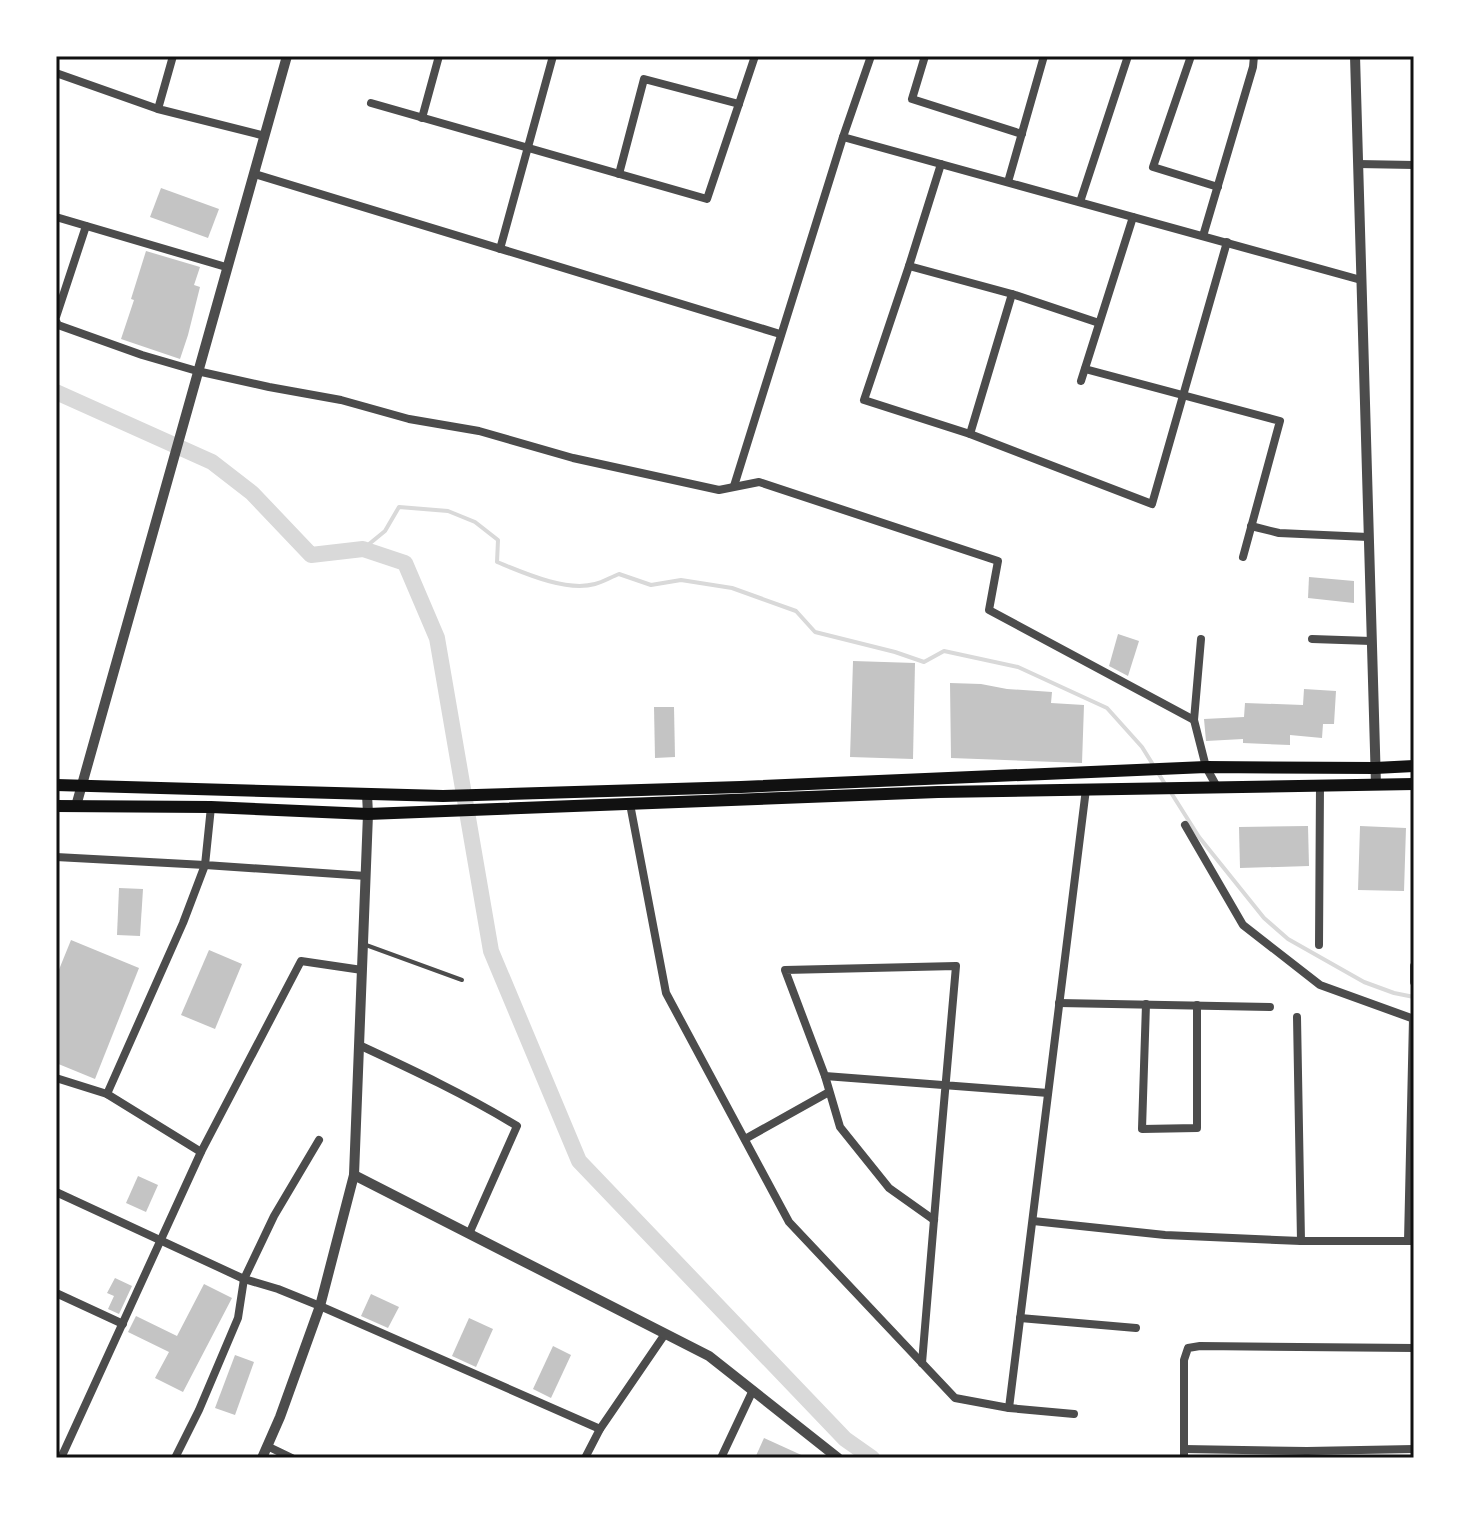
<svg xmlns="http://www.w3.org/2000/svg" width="1470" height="1514" font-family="'Fira Sans',sans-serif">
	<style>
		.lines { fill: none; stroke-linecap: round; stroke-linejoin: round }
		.stream { stroke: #d9d9d9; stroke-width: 4 }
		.canal { stroke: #d9d9d9; stroke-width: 16 }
		.building { fill: #c4c4c4 }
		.service { stroke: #4c4c4c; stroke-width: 4 }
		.minor { stroke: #4c4c4c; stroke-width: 8 }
		.tertiary { stroke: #4c4c4c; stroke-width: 10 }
		.primary { stroke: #111; stroke-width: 12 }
		.neatline { fill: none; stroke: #111; stroke-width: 3 }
	</style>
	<rect width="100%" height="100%" fill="#fff"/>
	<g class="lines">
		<g class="stream">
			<path d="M363,549L385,531L399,507L448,511L475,522L498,540L497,562C524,573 566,592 595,584C603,582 611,577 619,574L651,585L681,580L732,588L796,611L815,632L895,652L924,662L944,651L1018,667L1107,708L1142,747L1165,784"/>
			<polyline points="1170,791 1199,837 1264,918 1288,939 1364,982 1394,993 1414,997"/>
		</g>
		<polyline class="canal" points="56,392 212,462 252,493 311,555 363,549 405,563 437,638 491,951 579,1161 845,1439 872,1458"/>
	</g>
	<g class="building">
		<polygon points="161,188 219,209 208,238 150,217"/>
		<polygon points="146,251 200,267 194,285 200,287 188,335 180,359 121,339 134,300 131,299"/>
		<polygon points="1309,577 1354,581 1354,603 1308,598"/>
		<polygon points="1118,634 1139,641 1128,676 1109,666"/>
		<polygon points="853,661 915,663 913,759 850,757"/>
		<polygon points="950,683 981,684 1007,689 1052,692 1051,703 1084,705 1082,763 951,758"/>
		<polygon points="1304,689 1336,691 1334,724 1323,724 1322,738 1290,735 1290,745 1243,743 1243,739 1206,741 1204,719 1244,717 1245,703 1303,705"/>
		<polygon points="654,707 674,707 675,757 655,758"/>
		<polygon points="1308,826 1309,866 1240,868 1239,827"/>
		<polygon points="1360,826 1406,828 1404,891 1358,890"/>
		<polygon points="119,888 143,889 140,936 117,935"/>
		<polygon points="71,940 139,968 95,1079 56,1063 56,977"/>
		<polygon points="209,950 242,964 215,1029 181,1015"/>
		<polygon points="138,1176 158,1185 146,1212 126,1203"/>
		<polygon points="115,1278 132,1286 119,1314 108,1309 114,1296 107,1293"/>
		<polygon points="204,1284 232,1298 183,1392 155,1378 169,1352 128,1332 136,1316 177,1336"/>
		<polygon points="371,1294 399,1307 388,1328 361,1316"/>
		<polygon points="469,1318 493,1329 476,1367 452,1356"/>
		<polygon points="553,1346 571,1355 551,1398 533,1389"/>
		<polygon points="235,1355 254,1362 235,1415 215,1408"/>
		<polygon points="764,1438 808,1458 755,1458"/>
	</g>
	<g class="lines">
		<polyline class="service" points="366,945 462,980"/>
		<g class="minor">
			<polyline points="173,56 158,109 265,136"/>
			<polyline points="925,56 912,99 1022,134"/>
			<polyline points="1191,56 1153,167 1218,187"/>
			<polyline points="56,73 158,109"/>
			<polyline points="371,103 707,199 755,56"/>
			<polyline points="422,118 439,56"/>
			<polyline points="843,137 1361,280"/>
			<polyline points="941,164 909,266 864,400 970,434 1152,504 1227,242"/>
			<polyline points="1358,164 1414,165"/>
			<polyline points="255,174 780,334"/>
			<polyline points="619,174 644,79 739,104"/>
			<polyline points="1008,182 1044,56"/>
			<polyline points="1080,202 1128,56"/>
			<polyline points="56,217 226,267"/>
			<polyline points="1203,236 1253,67 1254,56"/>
			<polyline points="500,249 553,56"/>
			<polyline points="909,266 1012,294 970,434"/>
			<polyline points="1012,294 1099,323"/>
			<polyline points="56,317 86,226"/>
			<polyline points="56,321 58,325 142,355 197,371 269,387 341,400 409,419 479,431 573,458 719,490 759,482 998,561 989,610 1194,720 1206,767 1217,787"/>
			<polyline points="1085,369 1280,421 1243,557"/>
			<polyline points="1081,381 1133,217"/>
			<polyline points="734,486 843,137 871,56"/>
			<polyline points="1251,526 1279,533 1368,537"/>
			<polyline points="1312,639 1371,641"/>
			<polyline points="1194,720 1201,639"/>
			<polyline points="630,804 666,993 789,1222 955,1398 1009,1408 1086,789"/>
			<polyline points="211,807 205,865 366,876"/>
			<polyline points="1185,825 1243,925 1320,985 1414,1019"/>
			<polyline points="56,857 205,865 183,923 107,1094"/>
			<polyline points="1319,945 1320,785"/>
			<polyline points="1414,982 1414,966"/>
			<polyline points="1059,1003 1270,1007"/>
			<polyline points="1146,1004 1142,1129 1197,1128 1197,1005"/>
			<polyline points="1297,1017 1301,1241"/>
			<path d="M359,1045C413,1070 466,1095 517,1126L469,1234"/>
			<polyline points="825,1076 840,1127 889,1188 934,1220"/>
			<polyline points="56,1078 107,1094 201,1152"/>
			<polyline points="745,1139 829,1092"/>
			<polyline points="56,1192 244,1279 278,1289 320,1306 600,1429"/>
			<polyline points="1033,1221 1165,1235 1301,1241 1414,1241"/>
			<polyline points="1408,1241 1413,1019"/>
			<polyline points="56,1293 123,1324"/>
			<polyline points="1020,1318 1136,1328"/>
			<path d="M922,1363C933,1231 944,1098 956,966L785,970L825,1076L1048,1093"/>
			<polyline points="1009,1408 1074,1414"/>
			<polyline points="267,1446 292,1458"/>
			<polyline points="1184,1449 1307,1451 1414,1449"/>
			<polyline points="61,1458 201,1152 301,961 362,970"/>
			<polyline points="175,1458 199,1410 238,1318 244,1279 274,1216 319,1140"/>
			<polyline points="585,1458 600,1429 665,1334"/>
			<polyline points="721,1458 753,1390"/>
			<polyline points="1184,1458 1184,1360 1188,1348 1200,1346 1414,1348"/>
		</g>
		<g class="tertiary">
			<polyline points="1355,56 1376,785"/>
			<polyline points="76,806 287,56"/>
			<polyline points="354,1175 709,1356 838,1458"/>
			<polyline points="262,1458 280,1417 320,1306 354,1175 368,814 367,794"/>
		</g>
		<g class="primary">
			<polyline points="56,785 443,796 741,787 1206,767 1375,768 1414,766"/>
			<polyline points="56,806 211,807 368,814 938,792 1414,784"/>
		</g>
	</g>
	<rect width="1470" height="1514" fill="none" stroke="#ffffff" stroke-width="116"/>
	<rect x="58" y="58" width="1354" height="1398" class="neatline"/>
</svg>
